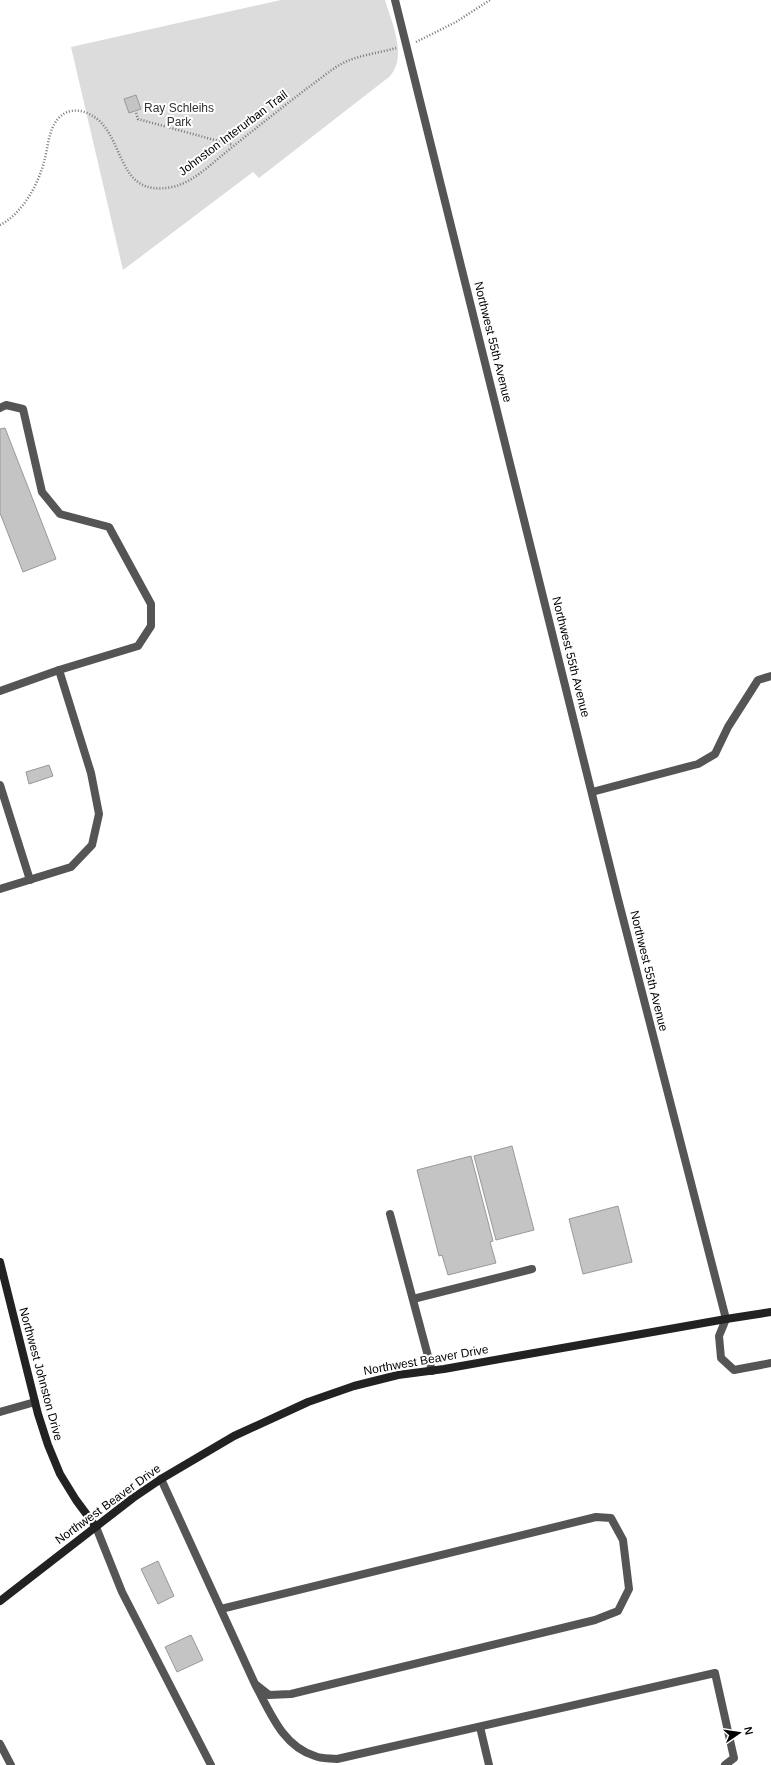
<svg xmlns="http://www.w3.org/2000/svg" width="771" height="1765" font-family="Arial,sans-serif">
	<style>
		.green { fill: #dcdcdc }
		.building { fill: #c4c4c4; stroke: #999 }
		.lines { fill: none; stroke-linecap: round; stroke-linejoin: round }
		.path { stroke: #777; stroke-width: 2.5; stroke-dasharray: 1 2; stroke-linecap: butt }
		.lane { stroke: #555; stroke-width: 8 }
		.street { stroke: #555; stroke-width: 8 }
		.secondary { stroke: #222; stroke-width: 8 }
		.labels { text-anchor: middle; stroke-width: 4; stroke-linejoin: round; paint-order: stroke }
		.park-label { font-size: 12px; fill: #333; stroke: #fff }
		.street-label { font-size: 12px; fill: #000; stroke: #fff }
	</style>
	<rect width="100%" height="100%" fill="#fff"/>
	<path class="green" d="M281,0H385C392,24 408,57 389,77L259,178L253,172L123,270L71,47Z"/>
	<g class="building">
		<polygon points="136,95 141,109 129,113 124,99"/>
		<polygon points="5,428 56,559 23,572 0,513 0,429"/>
		<polygon points="49,765 53,776 29,784 26,772"/>
		<polygon points="512,1146 534,1230 496,1240 474,1156"/>
		<polygon points="471,1156 493,1241 490,1242 496,1263 448,1275 442,1255 439,1256 417,1170"/>
		<polygon points="618,1206 632,1262 583,1274 569,1219"/>
		<polygon points="158,1561 174,1596 158,1604 141,1569"/>
		<polygon points="191,1635 203,1660 177,1672 165,1647"/>
	</g>
	<g class="lines">
		<g class="path">
			<polyline points="416,42 456,22 490,0"/>
			<polyline points="136,113 138,119 233,145"/>
			<path d="M0,225C22,214 38,185 44,162C49,145 48,121 67,112C73,110 81,110 87,113C128,130 112,199 172,187C192,183 210,165 225,153C252,131 279,110 306,89C318,81 330,70 343,63C359,55 379,53 396,48"/>
		</g>
		<g class="lane">
			<polyline points="0,408 6,405 23,409 42,492 60,514 109,527 151,604 151,626 138,646 59,670 91,773 99,814 92,845 71,867 0,889"/>
			<polyline points="0,691 59,670"/>
			<polyline points="0,785 30,880"/>
			<polyline points="592,792 698,764 715,754 728,727 758,680 771,676"/>
			<polyline points="390,1214 432,1371"/>
			<polyline points="413,1299 532,1269"/>
			<polyline points="726,1319 719,1336 721,1358 734,1370 771,1363"/>
			<polyline points="0,1412 35,1402"/>
			<polyline points="161,1479 255,1684 269,1695 291,1694 595,1620 618,1611 629,1589 623,1540 611,1518 596,1517 221,1609"/>
			<polyline points="96,1527 122,1592 211,1765"/>
			<path d="M256,1686C271,1714 283,1746 315,1756C321,1759 330,1758 337,1759L715,1673L734,1758L725,1765"/>
			<polyline points="480,1727 489,1765"/>
			<polyline points="0,1744 11,1765"/>
		</g>
		<polyline class="street" points="395,0 618,899 726,1319"/>
		<g class="secondary">
			<polyline points="0,1262 38,1414 48,1445 60,1474 76,1500 96,1527"/>
			<polyline points="0,1601 133,1498 161,1479 234,1436 308,1402 354,1386 398,1375 444,1369 726,1319 771,1312"/>
		</g>
	</g>
	<g class="labels">
		<g class="park-label">
			<text x="179" y="112">Ray Schleihs<tspan x="179" dy="14">Park</tspan></text>
		</g>
		<g class="street-label">
			<text transform="translate(233 133) rotate(-37)" y="4">Johnston Interurban Trail</text>
			<text transform="translate(493 342) rotate(76)" y="4">Northwest 55th Avenue</text>
			<text transform="translate(571 657) rotate(76)" y="4">Northwest 55th Avenue</text>
			<text transform="translate(649 971) rotate(76)" y="4">Northwest 55th Avenue</text>
			<text transform="translate(426 1360) rotate(-10)" y="4">Northwest Beaver Drive</text>
			<text transform="translate(41 1374) rotate(75)" y="4">Northwest Johnston Drive</text>
			<text transform="translate(108 1504) rotate(-36)" y="4">Northwest Beaver Drive</text>
		</g>
	</g>
	<g transform="translate(739 1733) rotate(77)" stroke="#ffffff" stroke-width="3" paint-order="stroke">
	<path d="M0-3L7 15L0 10L-7 15Z" fill="#000000"/>
	<text y="-6" font-size="11" font-weight="bold" text-anchor="middle" fill="#000000">N</text>
	</g>
</svg>
